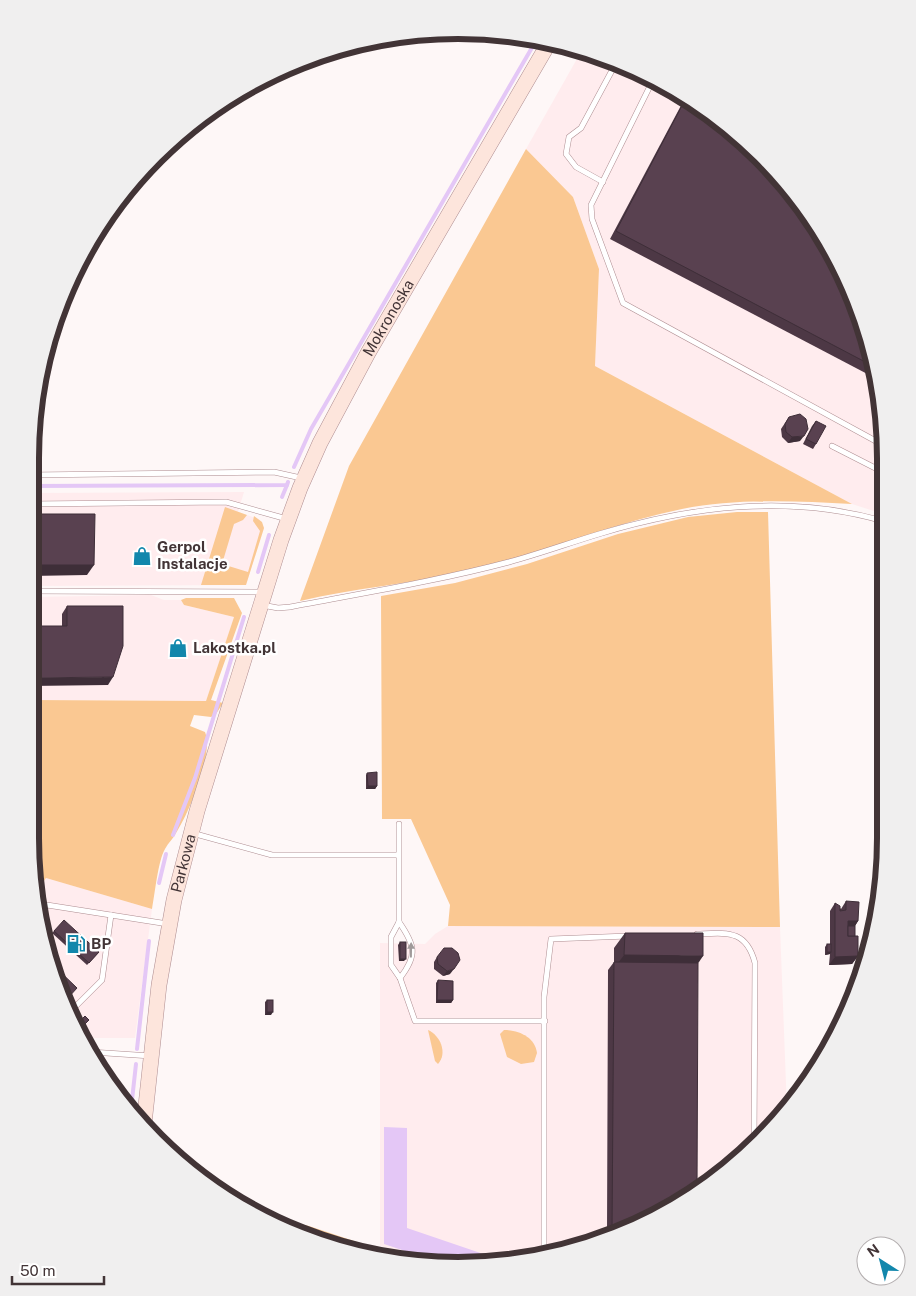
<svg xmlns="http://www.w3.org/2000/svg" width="916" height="1296" font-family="'Public Sans',sans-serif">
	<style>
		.built { fill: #ffecee }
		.green { fill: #fac892 }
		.water { fill: #e4c7f6 }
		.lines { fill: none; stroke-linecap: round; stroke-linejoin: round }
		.stream { stroke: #e4c7f6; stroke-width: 4 }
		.service-casing { stroke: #ae8d91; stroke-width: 6 }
		.secondary-casing { stroke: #ae8d91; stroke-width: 16 }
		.service { stroke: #fff; stroke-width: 5 }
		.secondary { stroke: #fde5dc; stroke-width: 15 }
		.wall { fill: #4d3845 }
		.shaded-wall { fill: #3e2e38 }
		.building { fill: #594150; stroke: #3e2e38 }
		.oneway { fill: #a09a9a }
		.labels { text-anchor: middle; stroke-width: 5; stroke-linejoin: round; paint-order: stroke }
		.street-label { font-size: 15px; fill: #423436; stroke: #fff }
		.poi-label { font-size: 15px; font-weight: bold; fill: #423436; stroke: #fff; text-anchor: start }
		.rim { fill: none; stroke: #423436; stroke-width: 6 }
	</style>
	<rect width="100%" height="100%" fill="#fef7f7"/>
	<g class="built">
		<polygon points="582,50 647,74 718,118 780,176 842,269 882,402 883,514 852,504 595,366 599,269 573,197 526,149"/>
		<polygon points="244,492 238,512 259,519 264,528 246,585 30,586 30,493"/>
		<polygon points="151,595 164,600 181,600 184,605 234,617 206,701 30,700 30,597"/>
		<polygon points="46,878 152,909 135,1038 85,1038 45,949 37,891"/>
		<polygon points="448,926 780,927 787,1110 740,1160 647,1222 514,1262 430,1262 380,1246 380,943 425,944 435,934"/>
	</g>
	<g class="green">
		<path d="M526,149L573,197L599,269L595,366L852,504C795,501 738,498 682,509C608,524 538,556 464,572C409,584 354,588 300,601L349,466Z"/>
		<polygon points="225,507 247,515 243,520 234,524 222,564 248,572 260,531 253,521 254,516 262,522 264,528 246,585 201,585"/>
		<polygon points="737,512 768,512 780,927 448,926 450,905 411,819 382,819 381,596 455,583 527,564 618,534 688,517"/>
		<path d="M186,598H234L242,613L211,700L223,703L216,714L211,717L194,715L190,726L205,732C214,754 189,813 176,833C173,839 168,843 165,849C158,861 155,893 152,909L46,878L37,891L30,838V700L206,701L234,617L184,605L181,600Z"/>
		<path d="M428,1030C440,1035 448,1053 438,1064L435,1061Z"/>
		<path d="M504,1030C519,1030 535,1037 537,1053L534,1062L521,1064L507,1057L500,1034Z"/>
		<polygon points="264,1215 309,1226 378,1249 376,1255 283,1226"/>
	</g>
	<polygon class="water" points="384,1127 407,1128 407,1228 501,1260 500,1262 438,1262 384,1244"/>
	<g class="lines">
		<g class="stream">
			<polyline points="294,467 311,429 537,39"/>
			<polyline points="30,486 287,485 288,482"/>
			<polyline points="282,497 287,485"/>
			<polyline points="258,572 269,535"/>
			<polyline points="173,835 195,778 244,617"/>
			<polyline points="159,883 166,854"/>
			<polyline points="137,1049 149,941"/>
			<polyline points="131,1109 136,1064"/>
			<polyline points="288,1230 333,1244"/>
		</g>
		<g class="service-casing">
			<g id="service">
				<polyline points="654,78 591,205 592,219 623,303 883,445"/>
				<polyline points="603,182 576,167 566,154 569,137 581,128 616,63"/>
				<polyline points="832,446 883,472"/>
				<polyline points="30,475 274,472 301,478"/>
				<polyline points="30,504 226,502 287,519"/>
				<polyline points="30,591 262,592"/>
				<path d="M262,605L278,608L290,607C363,593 437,581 509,562C539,554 569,543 599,534C692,506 788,494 883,521"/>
				<polyline points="30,618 39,618 39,591"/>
				<polyline points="399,824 399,922 391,937 391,965 400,978 415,1021 545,1021"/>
				<polyline points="192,833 272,855 398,855"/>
				<polyline points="40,913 47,905 168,924"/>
				<path d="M399,922C415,945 418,955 400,978"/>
				<path d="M697,934C727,933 746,929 755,963L754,1145"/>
				<polyline points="72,1010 102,980 111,915"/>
				<polyline points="91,1052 151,1056"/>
				<polyline points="544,1253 544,997 551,939 628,936"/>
			</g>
		</g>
		<g class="secondary-casing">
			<g id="secondary">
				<path id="s1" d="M144,1124L159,985L174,900L197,811L281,540L300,488L320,443L368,353L550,41"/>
			</g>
		</g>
		<use href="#service" class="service"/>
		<use href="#secondary" class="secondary"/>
	</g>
	<g class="wall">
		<polygon points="685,98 718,118 842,269 875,378 610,239"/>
		<polygon points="789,417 800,441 788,443 782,437 781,429"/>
		<polygon points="816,421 816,444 813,449 803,444 812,426"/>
		<polygon points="67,606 108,685 62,626 62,614"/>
		<polygon points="367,773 377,786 375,789 366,789 366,775"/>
		<polygon points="846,901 858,921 855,926 855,936 858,956 852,964 829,965 830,954 825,955 825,947 827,944 830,944 830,911 835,903 841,909"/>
		<polygon points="54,931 99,952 87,965 52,933"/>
		<polygon points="625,933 698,963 647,1222 607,1234 608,970 614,962 614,948"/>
		<polygon points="400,942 404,961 399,961 398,945"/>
		<polygon points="437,957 450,974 443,976 434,969 434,962"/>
		<polygon points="438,980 453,1000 451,1003 436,1003 436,983"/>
		<polygon points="267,1000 271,1015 265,1015 265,1002"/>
	</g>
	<g class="shaded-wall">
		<polygon points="804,436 800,441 788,443 792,437"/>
		<polygon points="30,565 94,565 87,575 30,576"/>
		<polygon points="113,677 108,685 30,686 30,678"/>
		<polygon points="368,786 377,786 375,789 366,789"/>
		<polygon points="848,921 858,921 853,929 844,929"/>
		<polygon points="827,952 831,952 830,954 825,955"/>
		<polygon points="624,955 703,956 693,971 613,970"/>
		<polygon points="858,956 852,964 829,965 835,957"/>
		<polygon points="400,959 406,959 404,961 399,961"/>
		<polygon points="454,969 450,974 443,976 447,971"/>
		<polygon points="437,1000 453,1000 451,1003 436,1003"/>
		<polygon points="267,1012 273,1012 271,1015 265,1015"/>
	</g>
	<g class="building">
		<polygon points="686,98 718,118 780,176 842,269 871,365 616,231"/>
		<polygon points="800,414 806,419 808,429 804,436 792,437 786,432 785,424 789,417"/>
		<polygon points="816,421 826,426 816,444 806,439"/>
		<polygon points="30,514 95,514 94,565 30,565"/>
		<polygon points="67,606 123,606 123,646 113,677 30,678 30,626 67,626"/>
		<polygon points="377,772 377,786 368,786 367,773"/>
		<polygon points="846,901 859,902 858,921 848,921 848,936 858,936 858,956 835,957 835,903 840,906 840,911 846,910"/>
		<polygon points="64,920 99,952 89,963 54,931"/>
		<rect x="848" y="926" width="7" height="10"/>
		<polygon points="625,933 703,933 703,956 624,955"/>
		<polygon points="43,934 46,937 44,940"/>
		<rect x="400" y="942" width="6" height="17"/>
		<rect x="827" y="944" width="4" height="8"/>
		<polygon points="444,948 452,948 458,953 460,960 454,969 447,971 438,964 437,957"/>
		<polygon points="614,962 698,963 697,1189 647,1222 612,1232"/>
		<polygon points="51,963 77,988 67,999"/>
		<polygon points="438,980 453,981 453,1000 437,1000"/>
		<rect x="267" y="1000" width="6" height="12"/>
		<polygon points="85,1016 89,1020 82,1027 78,1023"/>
	</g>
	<defs><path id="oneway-solid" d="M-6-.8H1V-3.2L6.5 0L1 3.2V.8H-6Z" transform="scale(1.25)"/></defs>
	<use class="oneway" href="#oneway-solid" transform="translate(411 950) rotate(-89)"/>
	<defs>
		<g id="shop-bare" transform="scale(1.5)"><path d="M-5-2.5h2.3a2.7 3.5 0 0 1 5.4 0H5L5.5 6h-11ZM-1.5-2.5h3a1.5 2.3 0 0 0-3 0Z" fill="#1287ac" stroke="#fff" stroke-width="2.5" paint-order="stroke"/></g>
		<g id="fuel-bare" transform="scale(1.5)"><path d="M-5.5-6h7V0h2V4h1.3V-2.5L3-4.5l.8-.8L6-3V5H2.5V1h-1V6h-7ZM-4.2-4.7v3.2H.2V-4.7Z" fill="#1287ac" stroke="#fff" stroke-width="2.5" paint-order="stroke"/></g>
	</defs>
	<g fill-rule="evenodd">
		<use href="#shop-bare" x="142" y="556"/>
		<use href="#shop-bare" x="178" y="648"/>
		<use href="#fuel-bare" x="76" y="944"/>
	</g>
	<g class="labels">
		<g class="street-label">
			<text dy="5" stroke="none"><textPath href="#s1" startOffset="849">Mokronoska</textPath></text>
			<text dy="5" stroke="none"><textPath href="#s1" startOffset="264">Parkowa</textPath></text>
		</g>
		<g class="poi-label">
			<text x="157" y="552">Gerpol<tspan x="157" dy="17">Instalacje</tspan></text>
			<text x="193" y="653">Lakostka.pl</text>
			<text x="91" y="949">BP</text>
		</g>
	</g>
	<path d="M0 0H916V1296H0ZM458 39H458A419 419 0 0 1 877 458V838A419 419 0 0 1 458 1257H458A419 419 0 0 1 39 838V458A419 419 0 0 1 458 39Z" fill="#f0efef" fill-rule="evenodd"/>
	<path class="rim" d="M458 39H458A419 419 0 0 1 877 458V838A419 419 0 0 1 458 1257H458A419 419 0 0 1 39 838V458A419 419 0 0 1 458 39Z"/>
	<g transform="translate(881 1261) rotate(324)"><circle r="24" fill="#ffffff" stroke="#b3aeaf"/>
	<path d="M0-4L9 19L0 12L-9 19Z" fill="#1287ac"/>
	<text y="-8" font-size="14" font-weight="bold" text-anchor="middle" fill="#423436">N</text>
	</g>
	<path d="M12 1276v8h92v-8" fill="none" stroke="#423436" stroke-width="2.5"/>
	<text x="20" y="1276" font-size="15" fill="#423436" stroke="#ffffff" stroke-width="4" paint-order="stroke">50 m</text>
</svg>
